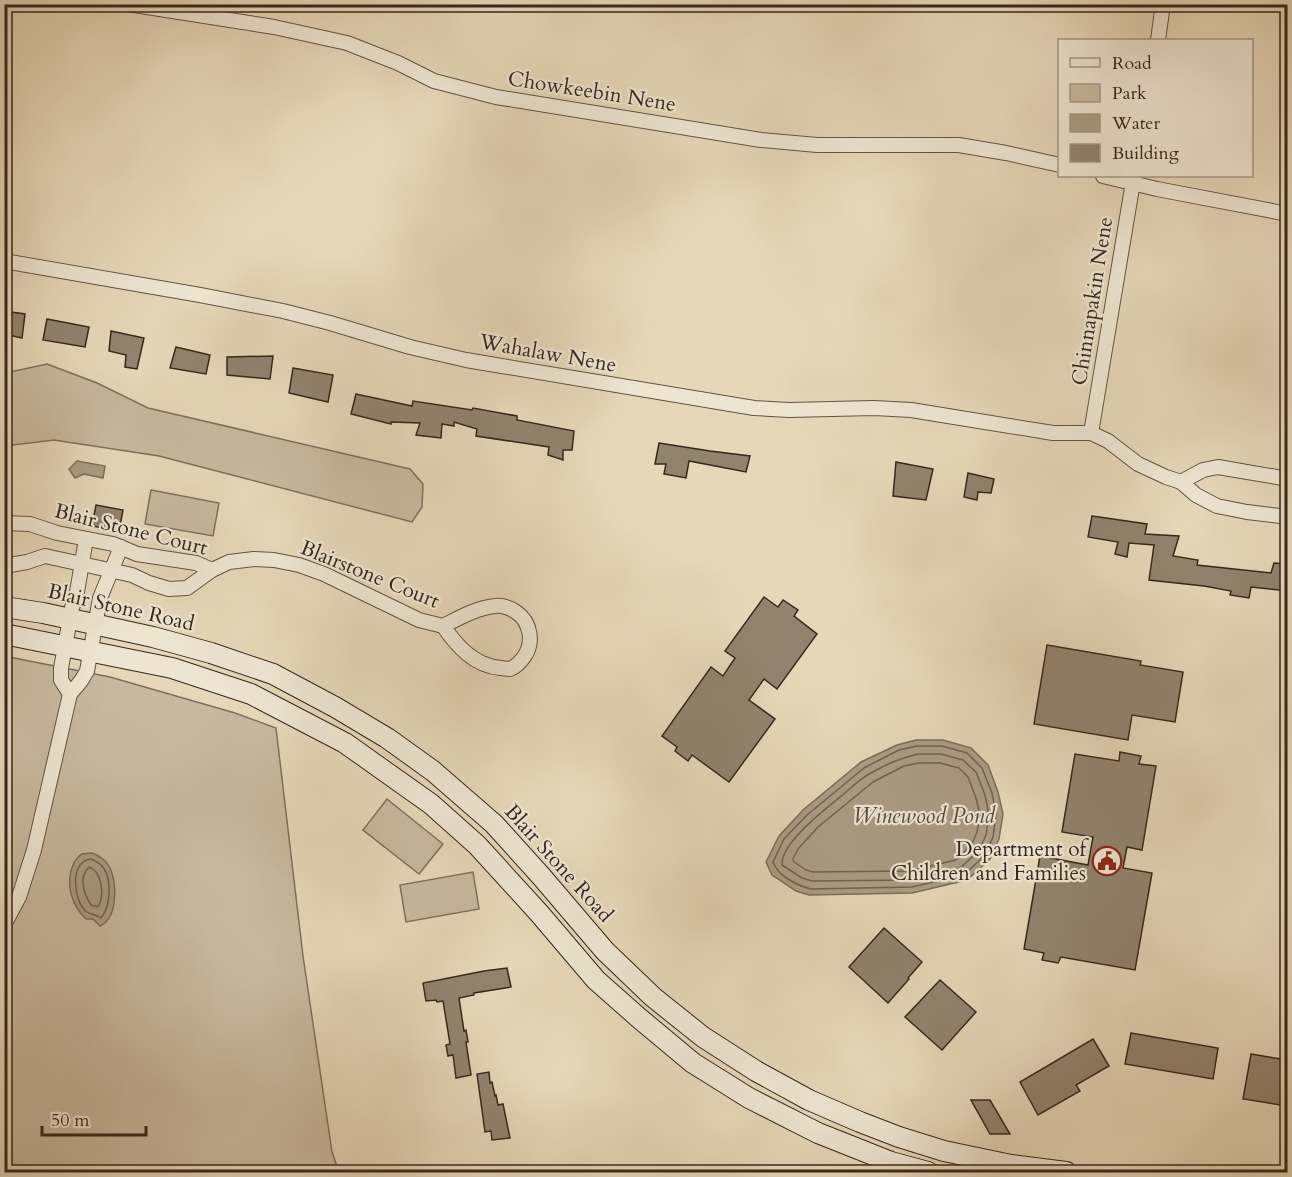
<svg xmlns="http://www.w3.org/2000/svg" width="1292" height="1177" font-family="Cardo,serif">
	<style>
		.green { fill: #c7b99e; stroke: #7e705e; stroke-width: 1.5 }
		.water { fill: #aa9c83; stroke: #7c6e5a; stroke-width: 1.5 }
		.lines { fill: none; stroke-linecap: round; stroke-linejoin: round }
		.shore { stroke: #706250; stroke-width: 1.5 }
		.building { fill: #91836e; stroke: #36281d; stroke-width: 1.5 }
		.minor-casing { stroke: #625444; stroke-width: 16 }
		.secondary-casing { stroke: #36281d; stroke-width: 22 }
		.minor { stroke: #eee5d1; stroke-width: 14 }
		.secondary { stroke: #eee5d1; stroke-width: 20 }
		.labels { text-anchor: middle; stroke-width: 4.5; stroke-linejoin: round; paint-order: stroke }
		.street-label { font-size: 21px; fill: #36281d; stroke: #eee5d1 }
		.poi-label { font-size: 21px; fill: #36281d; stroke: #eee5d1; text-anchor: end }
		.water-label { font-size: 22px; font-style: italic; fill: #594b3c; stroke: #eee5d1 }
	</style>
	<rect width="100%" height="100%" fill="#e5d7b8"/>
	<filter id="stains"><feTurbulence type="fractalNoise" baseFrequency=".00333" numOctaves="4"/><feColorMatrix values="0 0 0 0 .2 0 0 0 0 .09 0 0 0 0 .02 0 0 0 .5 -.17"/></filter>
	<radialGradient id="worn" r=".72"><stop offset=".6" stop-color="#630" stop-opacity="0"/><stop offset="1" stop-color="#630" stop-opacity=".3"/></radialGradient>
	<g class="green">
		<polygon points="47,364 97,383 148,408 410,469 423,484 422,507 412,522 159,456 54,440 5,446 5,373"/>
		<polygon points="151,490 219,503 213,536 145,524"/>
		<polygon points="4,656 110,677 235,713 276,728 303,956 332,1152 339,1172 5,1172"/>
		<polygon points="387,799 443,844 419,874 363,830"/>
		<polygon points="473,872 479,909 406,922 400,885"/>
	</g>
	<g class="water">
		<polygon points="77,461 105,466 103,478 84,474 75,478 69,469"/>
		<polygon points="916,740 943,740 971,748 988,765 998,792 1003,814 999,839 990,859 967,880 912,893 809,895 796,891 772,875 766,862 779,836 803,810 861,762 897,745"/>
		<path d="M92,853C100,856 106,860 110,868C117,884 118,918 100,926L93,919H86C72,906 65,884 73,865C74,862 78,856 82,854C85,853 88,854 92,853Z"/>
	</g>
	<g class="lines">
		<g class="shore">
			<path d="M917,746H942L967,753L982,768L992,793L996,814L993,837L985,855L964,875L912,887L811,889C796,885 778,876 773,862L784,839L807,815L864,768L899,750Z"/>
			<path d="M918,754H941L963,760L976,772L985,795L989,815L986,835L979,851L960,868L911,880L812,881L802,878L782,865C780,843 829,806 845,793C853,786 861,778 871,773C886,764 901,758 918,754Z"/>
			<polygon points="919,763 940,763 959,768 968,777 976,798 980,815 977,832 971,846 956,860 909,871 813,872 806,870 794,862 793,859 798,849 818,827 873,782 904,766"/>
			<path d="M91,859C94,860 97,862 100,864C113,875 111,906 101,918C97,915 90,914 87,912C74,904 68,861 91,859Z"/>
			<path d="M89,867C102,871 105,896 98,907L91,905C84,894 78,877 89,867Z"/>
		</g>
	</g>
	<g class="building">
		<polygon points="4,311 25,314 22,338 4,334"/>
		<polygon points="47,319 89,327 85,347 43,340"/>
		<polygon points="111,331 144,338 137,369 125,367 126,355 109,351"/>
		<polygon points="176,347 210,355 206,374 170,368"/>
		<polygon points="273,356 270,379 227,375 227,357"/>
		<polygon points="293,368 333,375 328,402 289,393"/>
		<polygon points="356,394 412,406 413,401 472,410 473,408 517,416 517,420 574,431 572,450 563,450 563,460 548,455 549,447 476,436 477,429 454,422 454,426 442,424 441,438 416,435 420,423 391,422 391,424 351,414"/>
		<polygon points="659,443 710,451 750,456 746,472 689,461 686,478 664,474 666,464 655,464"/>
		<polygon points="896,462 933,469 926,500 893,496"/>
		<polygon points="968,473 994,479 991,493 978,492 977,500 964,497"/>
		<polygon points="96,505 123,510 119,531 92,526"/>
		<polygon points="1092,516 1147,524 1145,534 1179,536 1173,556 1198,560 1197,565 1271,573 1274,563 1287,564 1287,591 1251,587 1249,598 1230,595 1231,591 1204,586 1149,580 1154,545 1129,543 1127,557 1115,554 1118,542 1088,537"/>
		<polygon points="764,597 778,607 783,600 798,610 794,616 817,634 777,689 764,679 749,700 775,719 729,782 692,755 688,761 675,751 677,747 662,736 711,667 723,676 735,658 725,651"/>
		<polygon points="1047,645 1141,661 1140,665 1183,672 1175,722 1132,715 1128,740 1034,724"/>
		<polygon points="1120,752 1141,756 1139,764 1156,766 1142,850 1127,847 1123,868 1152,873 1135,970 1061,957 1058,963 1042,960 1044,953 1024,949 1040,856 1088,865 1093,837 1062,832 1075,754 1119,761"/>
		<polygon points="884,928 922,962 908,978 909,979 888,1003 849,967"/>
		<polygon points="507,968 511,987 474,993 474,995 459,998 464,1031 466,1030 468,1042 466,1042 471,1075 456,1078 453,1055 448,1056 446,1045 450,1044 443,1001 437,1002 436,1000 426,1001 423,983 484,971"/>
		<polygon points="940,980 976,1012 942,1050 905,1017"/>
		<polygon points="1131,1033 1218,1048 1213,1079 1125,1064"/>
		<polygon points="1093,1039 1109,1066 1076,1085 1080,1091 1038,1115 1020,1082"/>
		<polygon points="1251,1054 1287,1060 1287,1106 1243,1099"/>
		<polygon points="489,1072 490,1083 492,1082 495,1096 496,1095 498,1105 503,1104 510,1138 492,1140 491,1131 485,1132 477,1074"/>
		<polygon points="971,1100 990,1100 1010,1134 990,1134"/>
	</g>
	<g class="lines">
		<g class="minor-casing">
			<g id="minor">
				<polyline points="128,4 274,27 347,43 398,63 434,81 496,97 761,140 817,145 959,145 1006,153 1060,165"/>
				<polyline points="1158,40 1163,4"/>
				<polyline points="1103,176 1157,189 1288,214"/>
				<polyline points="4,261 200,295 283,311 330,323 410,347 466,360 754,408 789,410 874,408 911,410 1053,433 1091,433 1108,441 1138,464 1166,477 1181,482 1196,495 1217,506 1247,512 1288,517"/>
				<polyline points="1091,433 1134,176"/>
				<polyline points="1181,482 1203,470 1218,467 1288,479"/>
				<polyline points="4,523 30,524 57,533 113,544 137,554 196,563 212,570"/>
				<path d="M4,566L27,562L45,556L132,575L149,583L169,589L187,588L212,570L229,562L254,559L274,560L299,565L324,574L419,620L443,626C457,646 474,666 501,668C501,668 509,669 510,669C516,667 520,662 524,657C534,643 531,622 516,612C510,608 502,605 495,606C476,608 459,618 443,626"/>
				<polyline points="70,694 61,680 61,668 72,608 77,592 86,539"/>
				<polyline points="4,925 19,897 34,850 70,694 81,681 87,671 100,598 121,547"/>
			</g>
		</g>
		<g class="secondary-casing">
			<g id="secondary">
				<polyline points="4,607 43,613 153,637 211,653 273,674 335,707 387,738 433,771 494,824 541,876 605,951 653,997 703,1037 756,1071 809,1100 860,1122 899,1137 944,1151 1011,1165 1066,1172"/>
				<polyline points="4,634 172,668 251,694 345,743 431,804 477,845 539,913 596,980 639,1018 693,1063 749,1098 818,1133 891,1162 928,1172"/>
			</g>
		</g>
		<use href="#minor" class="minor"/>
		<use href="#secondary" class="secondary"/>
	</g>
	<defs>
		<g id="civic-ring" transform="scale(1.5)"><circle r="9.5" fill="#eee5d1" stroke="#8f2418" stroke-width="1.5"/><path d="M-.6-6.5H3V-4.5H.6V-3L4-1V1h2V6H-6V1h2V-1L-.6-3ZM-1.2 2.5V6h2.4V2.5Z" fill="#8f2418"/></g>
	</defs>
	<g fill-rule="evenodd">
		<use href="#civic-ring" x="1107" y="861"/>
	</g>
	<g class="labels">
		<g class="street-label">
			<text transform="translate(592 91) rotate(9)" y="7">Chowkeebin Nene</text>
			<text transform="translate(1092 301) rotate(-81)" y="7">Chinnapakin Nene</text>
			<text transform="translate(548 353) rotate(10)" y="7">Wahalaw Nene</text>
			<text transform="translate(131 529) rotate(14)" y="7">Blair Stone Court</text>
			<text transform="translate(370 574) rotate(22)" y="7">Blairstone Court</text>
			<text transform="translate(121 607) rotate(13)" y="7">Blair Stone Road</text>
			<text transform="translate(559 863) rotate(48)" y="7">Blair Stone Road</text>
		</g>
		<g class="poi-label">
			<text x="1086" y="856">Department of<tspan x="1086" dy="24">Children and Families</tspan></text>
		</g>
		<g class="water-label">
			<text x="924" y="823">Winewood Pond</text>
		</g>
	</g>
	<rect width="1292" height="1177" fill="none" stroke="#e5d7b8" stroke-width="24"/>
	<rect x="6" y="6" width="1280" height="1165" fill="none" stroke="#36281d" stroke-width="3"/>
	<rect x="12" y="12" width="1268" height="1153" fill="none" stroke="#36281d" stroke-width="1.5"/>
	<rect x="1058" y="39" width="195" height="138" fill="#eee5d1" stroke="#a49989" stroke-width="1.5"/>
	<rect x="1070" y="58" width="30" height="9" fill="#eee5d1" stroke="#a49989" stroke-width="1.5"/>
	<text x="1112" y="69" font-size="18" fill="#36281d">Road</text>
	<rect x="1070" y="84" width="30" height="18" fill="#c7b99e" stroke="#a49989" stroke-width="1.5"/>
	<text x="1112" y="99" font-size="18" fill="#36281d">Park</text>
	<rect x="1070" y="114" width="30" height="18" fill="#aa9c83" stroke="#a49989" stroke-width="1.5"/>
	<text x="1112" y="129" font-size="18" fill="#36281d">Water</text>
	<rect x="1070" y="144" width="30" height="18" fill="#91836e" stroke="#a49989" stroke-width="1.5"/>
	<text x="1112" y="159" font-size="18" fill="#36281d">Building</text>
	<path d="M42 1126v9h104v-9" fill="none" stroke="#36281d" stroke-width="3"/>
	<text x="51" y="1126" font-size="18" fill="#36281d" stroke="#eee5d1" stroke-width="4.5" paint-order="stroke">50 m</text>
	<rect width="100%" height="100%" filter="url(#stains)"/>
	<rect width="100%" height="100%" fill="url(#worn)"/>
</svg>
